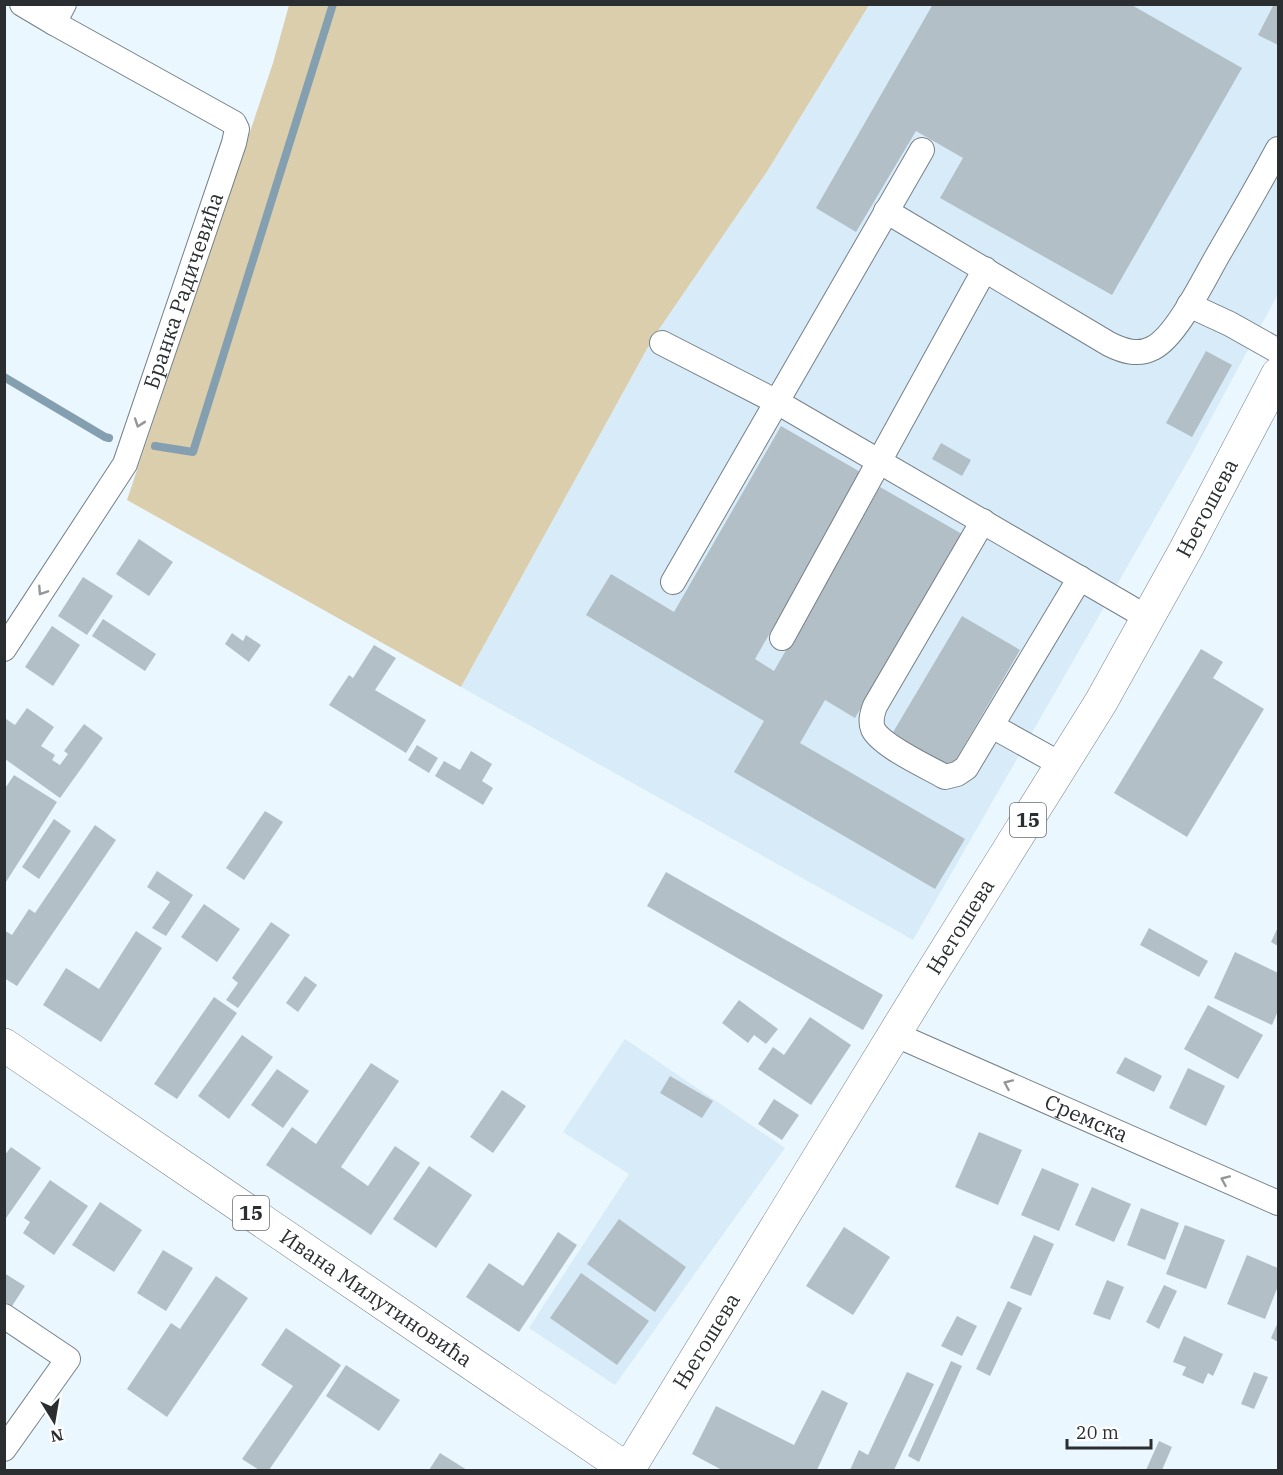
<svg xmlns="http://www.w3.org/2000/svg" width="1283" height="1475" font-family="'IBM Plex Serif',serif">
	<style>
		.built { fill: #d8ebf8 }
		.green { fill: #dacead }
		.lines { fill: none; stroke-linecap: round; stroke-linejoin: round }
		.stream { stroke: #849fb0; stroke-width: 8 }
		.building { fill: #b3bfc6 }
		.minor-casing { stroke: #758087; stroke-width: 26 }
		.primary-casing { stroke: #758087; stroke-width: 34 }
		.minor { stroke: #fff; stroke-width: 24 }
		.primary { stroke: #fff; stroke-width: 33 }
		.oneway { stroke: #949698 }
		.labels { text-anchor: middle; stroke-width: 5; stroke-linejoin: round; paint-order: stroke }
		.shield { fill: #fff; stroke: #6a6d6f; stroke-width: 1.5 }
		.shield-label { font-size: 20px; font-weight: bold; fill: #2a2e31 }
		.street-label { font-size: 21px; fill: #2a2e31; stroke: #fff }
	</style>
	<rect width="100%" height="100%" fill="#ebf7fe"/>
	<g class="built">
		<polygon points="869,5 1278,5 1278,294 1193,452 913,940 461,687 653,338 768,170"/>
		<polygon points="625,1039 785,1148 615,1385 529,1328 629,1174 563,1132"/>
	</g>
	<polygon class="green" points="289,5 869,5 768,170 653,338 461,687 127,500 273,63"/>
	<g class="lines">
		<g class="stream">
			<polyline points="4,377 105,437 109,438"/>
			<polyline points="155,446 193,452 333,4"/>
		</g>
	</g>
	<g class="building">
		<polygon points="933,4 1130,4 1242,68 1112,295 940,198 963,158 916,131 856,232 816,208"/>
		<polygon points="1274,4 1278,4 1278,45 1258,35"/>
		<polygon points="1206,351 1232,365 1192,437 1166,423"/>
		<polygon points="781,426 862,473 755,659 774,671 880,487 962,534 855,718 825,700 800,743 965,839 935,889 734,772 764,721 586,615 611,574 674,612"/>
		<polygon points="941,443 971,460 962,476 932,459"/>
		<polygon points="139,539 173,562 149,596 116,574"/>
		<polygon points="83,577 113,596 87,635 58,616"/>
		<polygon points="962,616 1020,650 951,768 892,734"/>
		<polygon points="103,619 156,654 145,671 92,636"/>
		<polygon points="52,626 80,645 53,686 25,667"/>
		<polygon points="232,633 243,641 246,635 261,645 249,662 225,644"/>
		<polygon points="374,645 396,658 375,690 426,720 406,753 329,705 349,675 353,678"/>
		<polygon points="1201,649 1223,662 1213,678 1264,709 1187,837 1114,793"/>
		<polygon points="27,708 54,727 41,746 55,755 52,760 60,765 68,754 64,751 84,724 103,738 60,798 5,759 5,721 6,719 15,725"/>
		<polygon points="417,745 438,758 429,773 408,760"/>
		<polygon points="471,751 492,764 482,781 493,788 483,805 435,776 444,761 460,770"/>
		<polygon points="14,775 57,802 4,885 4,790"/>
		<polygon points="265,811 283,822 244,880 226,868"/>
		<polygon points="54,819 71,831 39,879 22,867"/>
		<polygon points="95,825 116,840 17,986 4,978 4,930 12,935 29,909 35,913"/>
		<polygon points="157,871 193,895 166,936 152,928 170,902 147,887"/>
		<polygon points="666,872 883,995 863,1030 647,906"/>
		<polygon points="204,904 240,929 217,962 181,937"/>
		<polygon points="271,922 290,935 238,1008 226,1000 238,983 232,978"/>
		<polygon points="1278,927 1278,946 1271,942"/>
		<polygon points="1149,928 1208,961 1199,977 1140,945"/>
		<polygon points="136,931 162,948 101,1042 43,1005 66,968 99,989"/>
		<polygon points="1235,952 1278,973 1278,1011 1272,1025 1214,998"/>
		<polygon points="305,976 317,985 298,1012 286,1003"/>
		<polygon points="214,997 237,1013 177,1099 154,1084"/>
		<polygon points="739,1000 778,1029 766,1044 754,1035 748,1043 722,1023"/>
		<polygon points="1208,1005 1263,1035 1238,1079 1184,1049"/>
		<polygon points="810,1017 851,1045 811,1105 758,1069 773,1047 784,1055"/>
		<polygon points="242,1035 273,1057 229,1119 198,1096"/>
		<polygon points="1125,1057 1162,1076 1154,1092 1116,1073"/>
		<polygon points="371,1063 399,1081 341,1167 368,1186 395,1146 420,1163 371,1235 266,1165 292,1127 316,1144"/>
		<polygon points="1188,1068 1225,1086 1206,1126 1169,1108"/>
		<polygon points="277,1069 309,1091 283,1128 251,1105"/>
		<polygon points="670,1076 713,1101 702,1118 660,1093"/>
		<polygon points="502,1090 526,1106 493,1153 470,1137"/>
		<polygon points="774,1099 799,1115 782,1140 758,1124"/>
		<polygon points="979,1132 1022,1150 998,1205 955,1187"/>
		<polygon points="11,1147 41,1168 4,1221 4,1156"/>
		<polygon points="429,1166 472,1195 436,1248 393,1219"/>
		<polygon points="1042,1168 1079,1184 1059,1231 1021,1215"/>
		<polygon points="50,1180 88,1206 54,1255 23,1233 30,1222 24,1218"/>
		<polygon points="1092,1187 1131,1204 1114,1242 1075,1225"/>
		<polygon points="100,1202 142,1230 114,1272 72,1245"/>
		<polygon points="1141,1208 1179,1223 1165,1260 1127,1245"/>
		<polygon points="619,1219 686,1267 655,1312 587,1264"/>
		<polygon points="1185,1225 1225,1240 1206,1289 1166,1274"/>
		<polygon points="844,1227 890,1257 853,1315 806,1286"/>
		<polygon points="558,1232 577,1245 519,1332 466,1297 489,1263 523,1286"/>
		<polygon points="1034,1235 1054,1244 1031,1296 1010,1288"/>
		<polygon points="163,1250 193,1268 166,1311 137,1293"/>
		<polygon points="1247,1255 1278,1268 1278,1286 1265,1319 1227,1304"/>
		<polygon points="4,1273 25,1286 12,1306 4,1301"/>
		<polygon points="581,1273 649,1321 617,1365 550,1318"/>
		<polygon points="216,1276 248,1298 167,1417 127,1389 171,1323 180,1329"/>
		<polygon points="1107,1280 1124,1287 1110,1320 1093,1314"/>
		<polygon points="1164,1285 1177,1291 1159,1329 1146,1322"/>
		<polygon points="1008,1301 1022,1308 990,1376 976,1369"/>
		<polygon points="957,1316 977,1326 962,1356 941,1346"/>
		<polygon points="1278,1322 1278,1342 1271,1338"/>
		<polygon points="286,1328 341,1365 269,1470 259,1470 242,1459 293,1386 261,1365"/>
		<polygon points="1184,1336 1223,1354 1213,1376 1208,1373 1203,1384 1182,1375 1186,1367 1173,1362"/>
		<polygon points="951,1361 962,1366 919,1462 908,1456"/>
		<polygon points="346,1365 400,1400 379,1431 326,1396"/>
		<polygon points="907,1372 934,1384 894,1470 850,1470 859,1450 868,1455"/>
		<polygon points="1254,1372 1268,1377 1254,1409 1241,1404"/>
		<polygon points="822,1390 848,1403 817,1470 722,1470 692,1454 716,1406 794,1445"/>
		<polygon points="1159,1441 1172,1447 1162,1470 1146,1470"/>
		<polygon points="440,1453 467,1470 429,1470"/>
	</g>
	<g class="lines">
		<g class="minor-casing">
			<g id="minor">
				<polyline points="22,4 54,23"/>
				<path d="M886,211L1109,344C1123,351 1138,356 1153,348C1177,336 1205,277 1219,253C1239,219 1259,184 1278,149"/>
				<polyline points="1189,305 1230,324 1278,351"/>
				<polyline points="662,343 777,402 1148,618"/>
				<path d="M983,521L875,706C872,714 870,721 873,729C881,746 928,767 945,777L957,774L966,768L1080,578"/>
				<polyline points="673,582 922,150"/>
				<polyline points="782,638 985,269"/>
				<path id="s1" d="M4,649L125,464L234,143L237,129L234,123L54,23L64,4"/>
				<polyline points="992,726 1062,765"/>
				<path id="s2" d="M894,1034L1278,1203"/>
				<polyline points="4,1316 68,1359 4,1449"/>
			</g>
		</g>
		<g class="primary-casing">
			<g id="primary">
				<path id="s3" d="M4,1045L628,1470L925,984L1101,702L1186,549L1278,374"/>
			</g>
		</g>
		<use href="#minor" class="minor"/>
		<use href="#primary" class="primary"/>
	</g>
	<defs><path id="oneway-chevron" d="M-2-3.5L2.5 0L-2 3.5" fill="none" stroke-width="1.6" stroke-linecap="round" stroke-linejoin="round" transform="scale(1.5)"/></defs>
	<g class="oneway">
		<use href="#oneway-chevron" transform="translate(139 423) rotate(109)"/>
		<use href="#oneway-chevron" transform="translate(42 591) rotate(123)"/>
		<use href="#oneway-chevron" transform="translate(1008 1084) rotate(-156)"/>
		<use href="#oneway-chevron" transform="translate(1225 1180) rotate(-156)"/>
	</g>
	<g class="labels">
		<g class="shield">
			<rect x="1010" y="803" width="36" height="34" rx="4.5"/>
			<rect x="233" y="1196" width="36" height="34" rx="4.5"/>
		</g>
		<g class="shield-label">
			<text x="1028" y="827">15</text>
			<text x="251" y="1220">15</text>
		</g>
		<g class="street-label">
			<text dy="7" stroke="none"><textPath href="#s1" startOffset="404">Бранка Радичевића</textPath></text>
			<text dy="7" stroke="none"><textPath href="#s3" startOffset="1878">Његошева</textPath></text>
			<text dy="7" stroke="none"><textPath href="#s3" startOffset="1392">Његошева</textPath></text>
			<text dy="7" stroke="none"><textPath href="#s2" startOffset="210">Сремска</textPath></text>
			<text dy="7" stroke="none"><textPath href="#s3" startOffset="450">Ивана Милутиновића</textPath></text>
			<text dy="7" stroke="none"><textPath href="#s3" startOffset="906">Његошева</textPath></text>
		</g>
	</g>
	<rect width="1283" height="1475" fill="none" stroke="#2a2e31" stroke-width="12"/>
	<g transform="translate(54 1421) rotate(169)" stroke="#ffffff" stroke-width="4.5" paint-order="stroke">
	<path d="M0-4.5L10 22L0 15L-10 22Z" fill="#2a2e31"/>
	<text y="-9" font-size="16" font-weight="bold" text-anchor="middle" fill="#2a2e31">N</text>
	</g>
	<path d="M1067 1439v9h84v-9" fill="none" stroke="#2a2e31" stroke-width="3"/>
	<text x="1076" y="1439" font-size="18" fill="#2a2e31" stroke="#ffffff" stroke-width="4.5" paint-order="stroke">20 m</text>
</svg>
